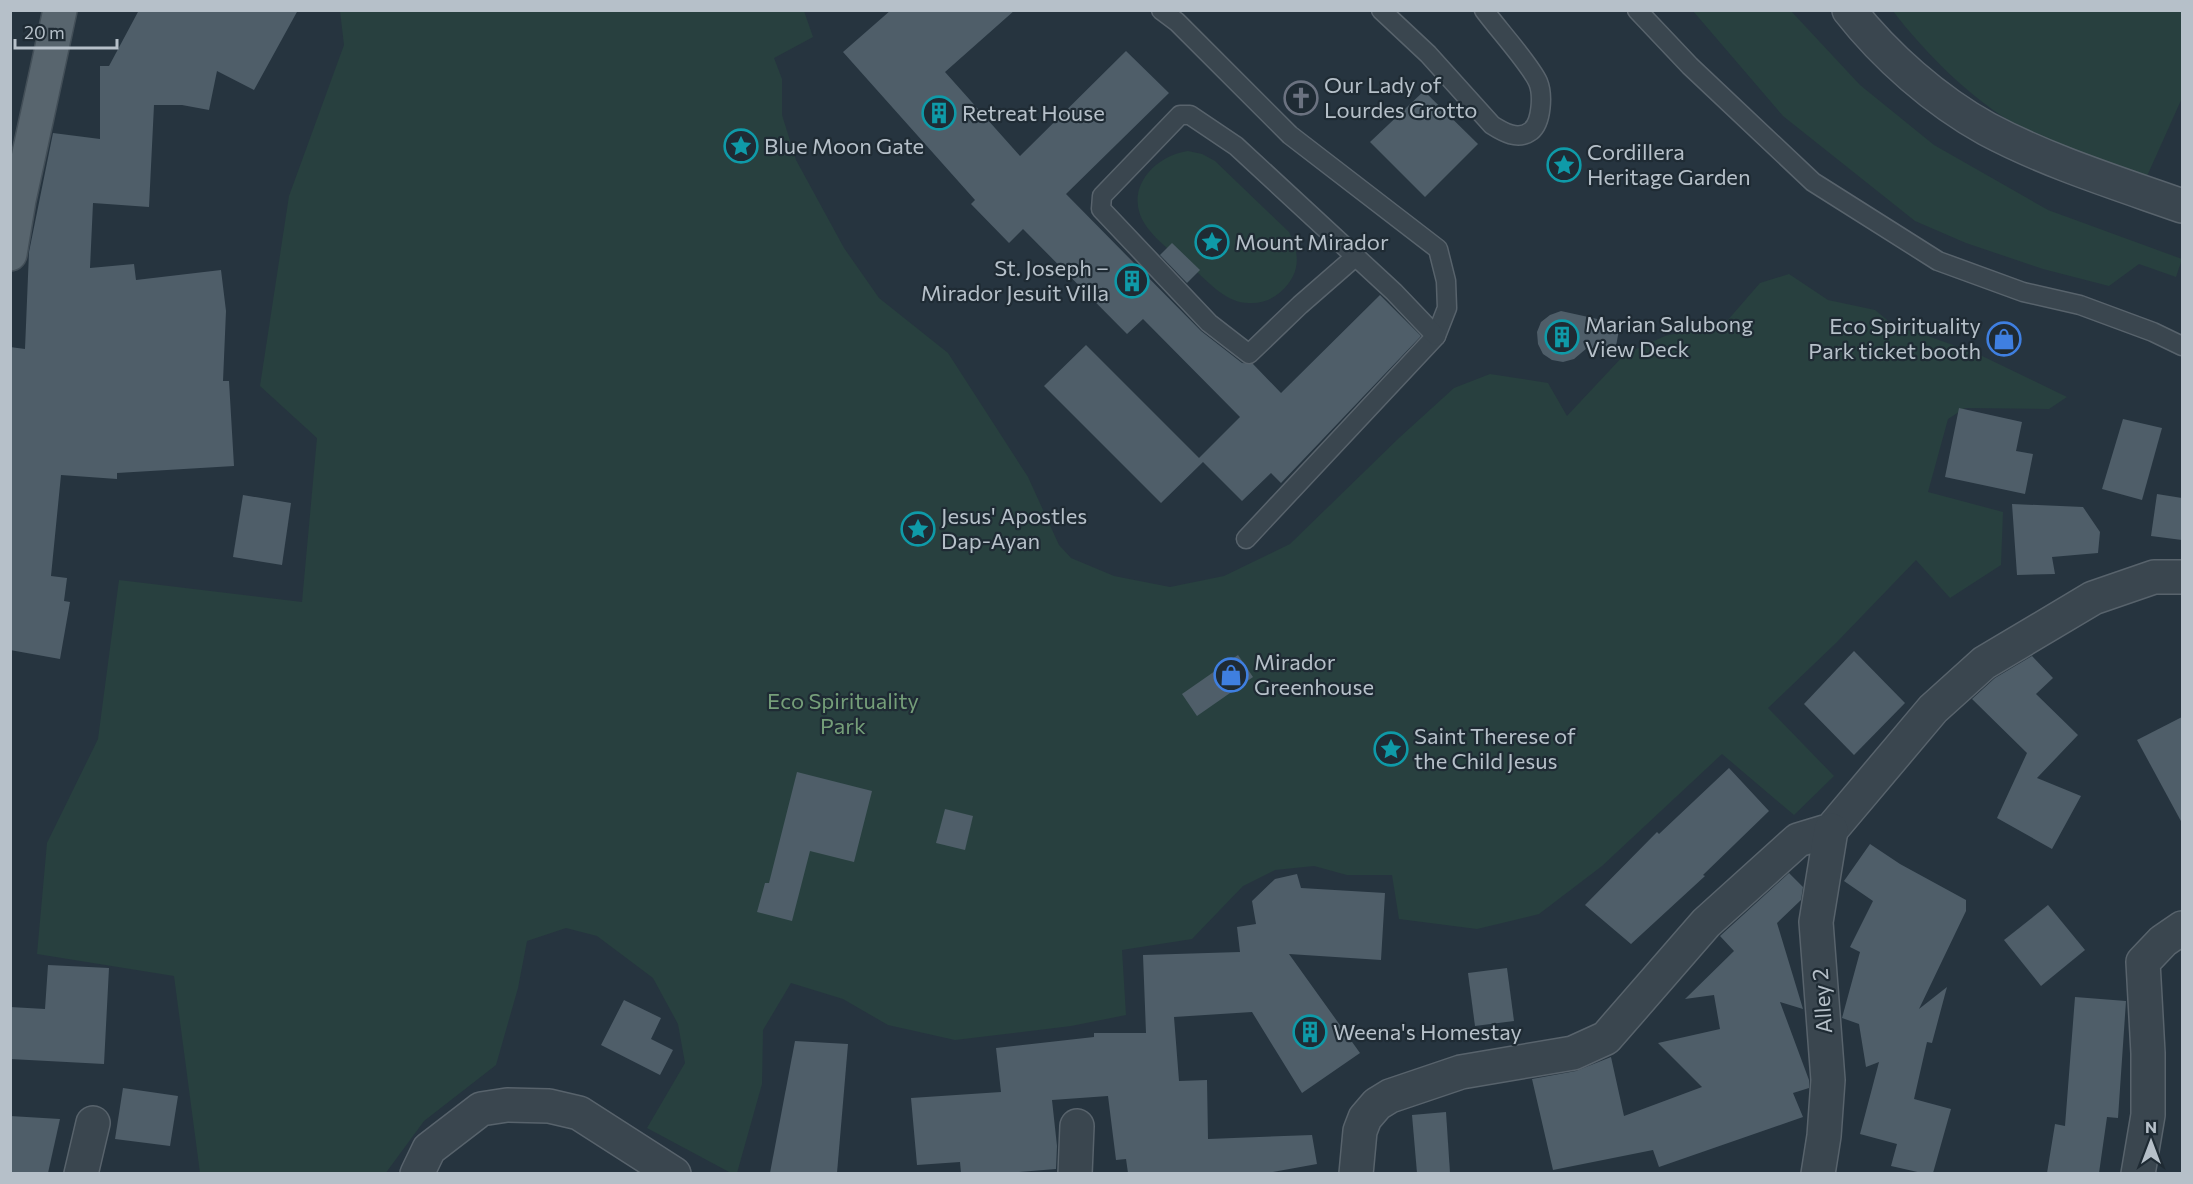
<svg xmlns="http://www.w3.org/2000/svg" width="2193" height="1184" font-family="Commissioner,sans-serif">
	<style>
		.green { fill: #28403f }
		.building { fill: #4f5e69 }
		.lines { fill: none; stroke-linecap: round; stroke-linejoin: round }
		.service-casing { stroke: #58636c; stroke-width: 21 }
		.minor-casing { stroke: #58636c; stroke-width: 36 }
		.primary-casing { stroke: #434f58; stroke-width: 36 }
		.service { stroke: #3a464f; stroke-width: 18 }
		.minor { stroke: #3a464f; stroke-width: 33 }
		.primary { stroke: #58656e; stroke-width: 33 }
		.labels { text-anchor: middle; stroke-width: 4.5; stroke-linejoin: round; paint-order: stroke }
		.poi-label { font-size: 22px; fill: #b6c0c9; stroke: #1f2b34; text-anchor: start }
		.park-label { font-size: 22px; fill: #759e79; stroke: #1f2b34 }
		.street-label { font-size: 22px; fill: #b6c0c9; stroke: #1f2b34 }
	</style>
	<rect width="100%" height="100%" fill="#26343f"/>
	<g class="green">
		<polygon points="340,11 804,11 813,37 774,58 782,79 782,115 796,160 844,248 879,298 948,353 1028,477 1059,545 1071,558 1114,576 1170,587 1224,576 1290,544 1399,438 1454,388 1490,374 1548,383 1567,416 1625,354 1665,336 1727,321 1760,283 1789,274 1828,300 1875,310 1902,332 1911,330 1978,354 2067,397 2049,409 1965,408 1948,419 1928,492 2003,512 2001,565 1950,598 1916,560 1836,643 1768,708 1834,776 1794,815 1722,754 1602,866 1539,914 1477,929 1399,919 1392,875 1347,875 1314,866 1275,870 1243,886 1192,939 1122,950 1126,1015 1071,1026 955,1040 888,1025 843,999 791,983 763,1030 762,1084 737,1173 731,1173 647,1128 685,1063 678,1024 653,978 597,936 566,928 527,941 518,988 496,1065 424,1121 385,1174 200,1173 174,976 37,954 47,843 98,739 119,580 302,602 317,438 260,386 289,196 344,45"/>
		<polygon points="1693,11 1791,11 1860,85 1934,145 2048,210 2182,259 2176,277 2139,264 2109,286 2043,269 1966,243 1915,221 1783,116"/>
		<path d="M1893,11H2182V98L2143,185C2102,166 2058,148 2018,126C1972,100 1924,52 1893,11Z"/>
		<path d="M1188,151L1202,154L1215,161L1289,232C1298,249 1301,268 1288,284C1279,296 1265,304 1249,303C1227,303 1210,284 1195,270C1180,258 1162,246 1150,231C1120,196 1149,157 1188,151Z"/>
	</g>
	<g class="building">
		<polygon points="139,10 298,10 254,90 217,71 209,110 182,105 154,105 149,207 93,203 90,268 134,264 136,280 221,270 226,311 223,381 229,381 234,466 117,473 117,479 61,475 51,576 67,578 64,601 70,602 60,659 10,650 10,347 25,349 29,252 53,133 100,139 100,66 109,66"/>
		<polygon points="891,10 1015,10 945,72 1020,156 1126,51 1169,93 1066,194 1201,331 1242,363 1253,364 1281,393 1380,295 1421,336 1281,483 1271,473 1242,501 1203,462 1161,503 1044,386 1086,345 1199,458 1240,417 1143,319 1127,334 1023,229 1009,243 971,204 975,200 843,52"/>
		<polygon points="1424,91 1478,144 1425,197 1370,142"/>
		<polygon points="1172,243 1200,270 1187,283 1160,255"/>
		<polygon points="1561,311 1620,324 1615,352 1587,348 1574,359 1563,362 1552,360 1543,354 1538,344 1537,332 1541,322 1550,315"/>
		<polygon points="1959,408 2022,422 2016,451 2033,454 2025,494 1945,477"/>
		<polygon points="2123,419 2162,428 2142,500 2102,489"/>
		<polygon points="2157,494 2182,498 2182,540 2151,536"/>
		<polygon points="243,495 291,503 282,565 233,557"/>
		<polygon points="2012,504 2083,507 2100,532 2098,553 2052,557 2055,574 2017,575"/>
		<polygon points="1854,651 1905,703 1854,755 1804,704"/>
		<polygon points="1238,655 1253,677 1197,716 1182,694"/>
		<polygon points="2032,656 2053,678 2036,694 2078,735 2037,778 2081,796 2052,849 1997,818 2027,753 1972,699 1995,678"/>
		<polygon points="2182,717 2182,823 2137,740"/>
		<polygon points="1729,768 1769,811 1703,875 1705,876 1631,944 1585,905 1657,832 1659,834"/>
		<polygon points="797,772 872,791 854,862 810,851 792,921 757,912 765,883 769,883"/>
		<polygon points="945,809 973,816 965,850 936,843"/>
		<polygon points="1870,844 1900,864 1966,900 1966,911 1919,1009 1947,987 1932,1043 1927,1042 1914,1099 1951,1109 1933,1173 1922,1173 1891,1166 1897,1144 1860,1134 1879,1062 1866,1067 1859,1024 1842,1018 1860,952 1850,947 1873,901 1844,881"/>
		<polygon points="1789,873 1803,887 1801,900 1777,923 1803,1009 1780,1002 1809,1080 1809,1088 1793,1093 1803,1117 1659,1167 1653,1150 1553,1170 1532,1079 1576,1071 1611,1057 1624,1116 1702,1087 1658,1043 1720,1029 1714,995 1685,999 1734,951 1720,936"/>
		<polygon points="1297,874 1301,888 1385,893 1381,960 1289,954 1360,1053 1302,1093 1252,1012 1174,1017 1179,1081 1207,1080 1208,1139 1312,1135 1317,1164 1267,1173 1128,1173 1126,1159 1116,1160 1108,1096 1052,1100 1057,1146 1056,1169 1007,1173 961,1173 960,1162 917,1165 911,1098 1001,1092 996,1048 1094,1037 1094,1033 1146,1033 1143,955 1240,952 1237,927 1256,924 1252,901 1275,879"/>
		<polygon points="2048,905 2085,950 2041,986 2004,940"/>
		<polygon points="48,965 109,968 104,1064 10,1059 10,1007 45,1009"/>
		<polygon points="1507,968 1514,1021 1475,1026 1468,973"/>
		<polygon points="2075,997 2126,1001 2118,1118 2107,1117 2099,1173 2047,1173 2055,1124 2065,1126"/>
		<polygon points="624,1000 661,1018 651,1039 673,1050 660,1075 601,1045"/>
		<polygon points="795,1041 848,1044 837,1173 770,1173"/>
		<polygon points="123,1088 178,1096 170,1146 115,1139"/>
		<polygon points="1446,1112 1450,1173 1417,1173 1412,1115"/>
		<polygon points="10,1116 60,1119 48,1173 10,1173"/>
	</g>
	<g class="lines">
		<g class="service-casing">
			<g id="service">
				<polyline points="1161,10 1177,22 1290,135 1438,249 1446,281 1447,308 1436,336 1246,539"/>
				<path d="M1381,10L1428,54L1492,125C1503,132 1518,141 1531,131C1542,122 1543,94 1538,82C1530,64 1497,28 1484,10"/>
				<polyline points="1637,10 1690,66 1813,182 1938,261 2023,292 2080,305 2153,332 2182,346"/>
				<polyline points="1355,257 1300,305 1249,354 1209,323 1101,209 1102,196 1180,115 1190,115 1236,146 1394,292 1436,336"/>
			</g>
		</g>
		<g class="minor-casing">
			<g id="minor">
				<path d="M1849,10C1885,56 1936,101 1987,129C2049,162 2117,183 2182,206"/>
				<polyline points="81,1174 93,1123"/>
				<polyline points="417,1174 429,1149 481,1109 507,1105 549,1106 579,1113 674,1174"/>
				<polyline points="1075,1174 1077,1126"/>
				<polyline points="1356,1174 1360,1131 1365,1118 1377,1104 1390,1096 1461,1072 1573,1053 1606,1038 1706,923 1798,840 1831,830 1933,709 1984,663 2093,598 2154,577 2182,577"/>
				<polyline points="1818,1174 1824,1136 1828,1080 1816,922 1831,830"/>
				<polyline points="2138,1174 2148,1115 2148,1053 2143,962 2163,941 2182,928"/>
			</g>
		</g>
		<g class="primary-casing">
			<polyline id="primary" points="10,254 19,200 60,10"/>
		</g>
		<use href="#service" class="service"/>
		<use href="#minor" class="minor"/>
		<use href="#primary" class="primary"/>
	</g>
	<defs>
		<g id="church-ring" transform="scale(1.725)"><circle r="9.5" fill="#1f2b34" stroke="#6b7280" stroke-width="1.5"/><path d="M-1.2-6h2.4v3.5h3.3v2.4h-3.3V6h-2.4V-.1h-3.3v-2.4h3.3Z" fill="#6b7280"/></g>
		<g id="building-ring" transform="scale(1.725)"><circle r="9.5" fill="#1f2b34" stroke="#0f9aa8" stroke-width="1.5"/><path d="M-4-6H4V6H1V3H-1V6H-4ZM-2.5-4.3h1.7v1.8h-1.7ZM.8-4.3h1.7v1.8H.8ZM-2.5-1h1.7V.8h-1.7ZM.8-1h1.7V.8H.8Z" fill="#0f9aa8"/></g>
		<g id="sight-ring" transform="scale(1.725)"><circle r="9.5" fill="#1f2b34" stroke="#0f9aa8" stroke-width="1.5"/><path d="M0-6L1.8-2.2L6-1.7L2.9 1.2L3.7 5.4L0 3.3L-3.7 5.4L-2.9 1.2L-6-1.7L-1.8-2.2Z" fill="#0f9aa8"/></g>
		<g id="shop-ring" transform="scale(1.725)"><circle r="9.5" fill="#1f2b34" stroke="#3f7fe0" stroke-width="1.5"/><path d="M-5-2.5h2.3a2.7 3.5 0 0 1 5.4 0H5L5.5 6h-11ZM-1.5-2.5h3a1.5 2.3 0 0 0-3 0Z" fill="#3f7fe0"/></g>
	</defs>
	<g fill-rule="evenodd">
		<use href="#church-ring" x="1301" y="98"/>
		<use href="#building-ring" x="939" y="113"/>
		<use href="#sight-ring" x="741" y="146"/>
		<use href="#sight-ring" x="1564" y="165"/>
		<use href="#sight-ring" x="1212" y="242"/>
		<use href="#building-ring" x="1132" y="281"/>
		<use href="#building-ring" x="1562" y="337"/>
		<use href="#shop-ring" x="2004" y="339"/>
		<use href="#sight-ring" x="918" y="529"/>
		<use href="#shop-ring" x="1231" y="675"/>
		<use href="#sight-ring" x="1391" y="749"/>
		<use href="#building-ring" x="1310" y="1032"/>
	</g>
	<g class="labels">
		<g class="poi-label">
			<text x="1324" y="93">Our Lady of<tspan x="1324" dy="25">Lourdes Grotto</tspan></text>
			<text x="962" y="121">Retreat House</text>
			<text x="764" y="154">Blue Moon Gate</text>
			<text x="1587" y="160">Cordillera<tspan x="1587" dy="25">Heritage Garden</tspan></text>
			<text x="1235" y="250">Mount Mirador</text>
			<text x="1109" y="276" text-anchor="end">St. Joseph –<tspan x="1109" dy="25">Mirador Jesuit Villa</tspan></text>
			<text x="1585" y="332">Marian Salubong<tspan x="1585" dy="25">View Deck</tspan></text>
			<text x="1981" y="334" text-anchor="end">Eco Spirituality<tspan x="1981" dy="25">Park ticket booth</tspan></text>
			<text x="941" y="524">Jesus' Apostles<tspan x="941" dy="25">Dap-Ayan</tspan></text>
			<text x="1254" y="670">Mirador<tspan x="1254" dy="25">Greenhouse</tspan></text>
			<text x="1414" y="744">Saint Therese of<tspan x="1414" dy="25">the Child Jesus</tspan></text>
			<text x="1333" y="1040">Weena's Homestay</text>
		</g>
		<g class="park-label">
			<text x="843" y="709">Eco Spirituality<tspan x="843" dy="25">Park</tspan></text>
		</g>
		<g class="street-label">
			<text transform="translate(1822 1001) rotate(-94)" y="8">Alley 2</text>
		</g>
	</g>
	<rect width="2193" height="1184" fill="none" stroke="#b6c0c9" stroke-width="24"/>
	<g transform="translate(2151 1142)" stroke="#1f2b34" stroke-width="4.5" paint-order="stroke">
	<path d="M0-4.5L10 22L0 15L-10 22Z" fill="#b6c0c9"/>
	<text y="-9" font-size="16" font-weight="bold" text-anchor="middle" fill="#b6c0c9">N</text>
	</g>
	<path d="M15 39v9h102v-9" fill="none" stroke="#b6c0c9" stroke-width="3"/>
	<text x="24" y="39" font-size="18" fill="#b6c0c9" stroke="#1f2b34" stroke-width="4.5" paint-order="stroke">20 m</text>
</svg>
